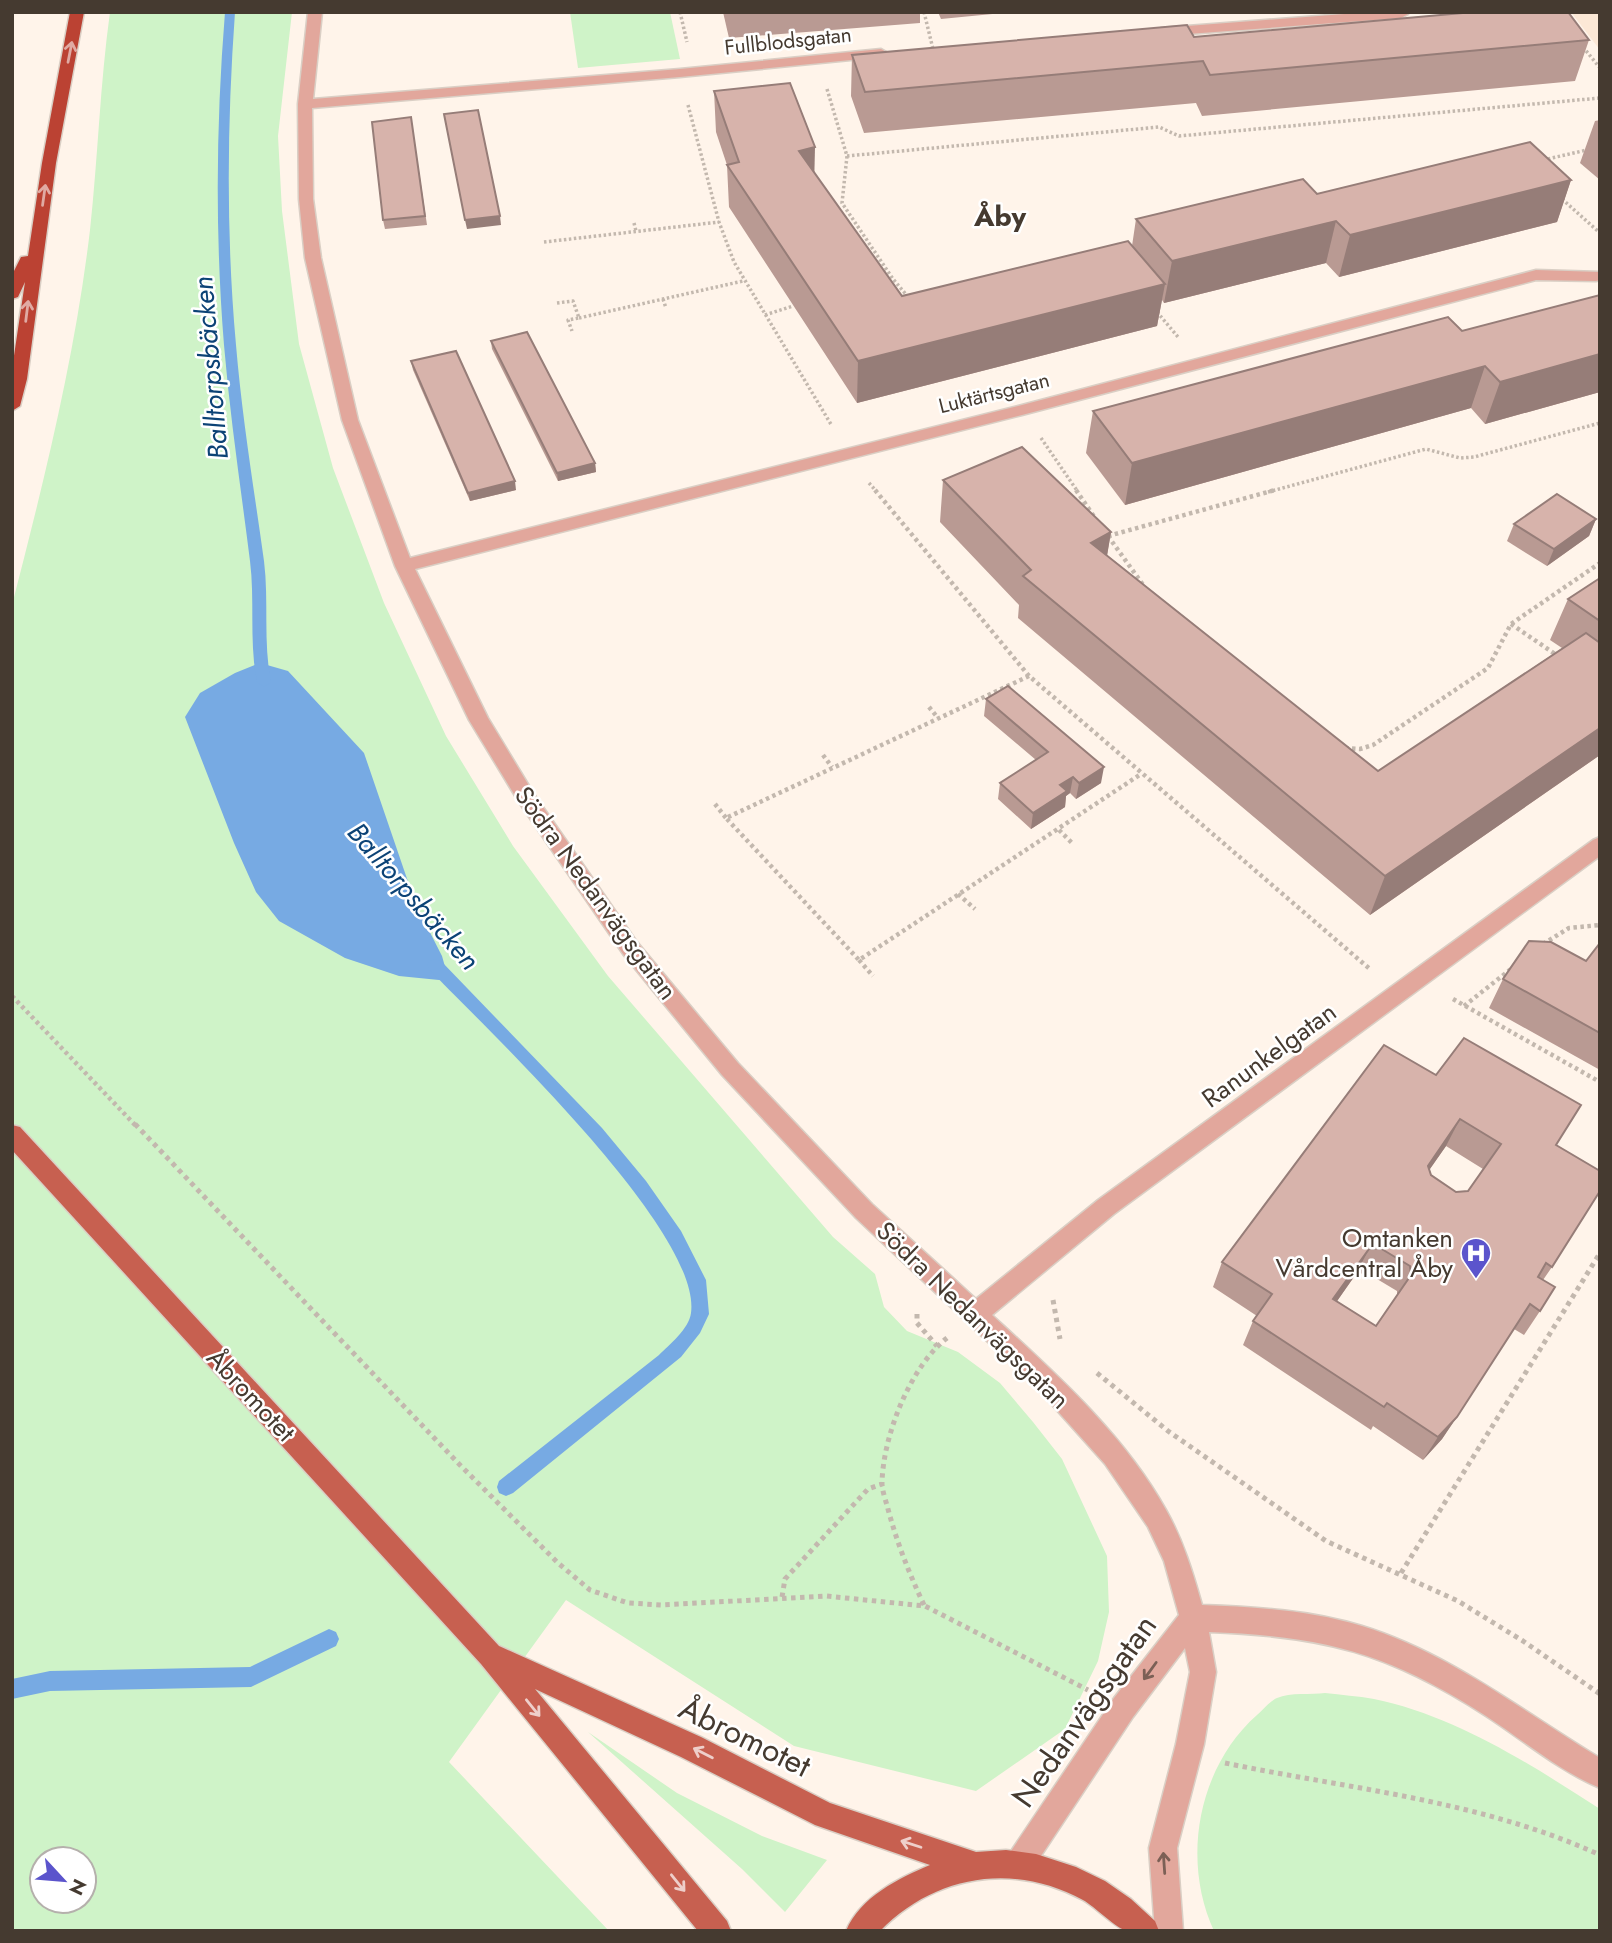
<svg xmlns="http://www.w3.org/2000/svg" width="1612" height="1943" font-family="Jost,sans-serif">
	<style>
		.built { fill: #fce8d6 }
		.green { fill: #cff3c8; fill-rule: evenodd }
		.water { fill: #77aae3 }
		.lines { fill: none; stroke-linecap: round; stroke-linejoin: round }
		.stream { fill: #77aae3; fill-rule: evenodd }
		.minor-casing { stroke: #dacfc5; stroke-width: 3 }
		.major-casing { stroke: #dacfc5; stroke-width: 3 }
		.highway-casing { stroke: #dacfc5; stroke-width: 3 }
		.path-far2 { stroke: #c3b8ae; stroke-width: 3.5; stroke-dasharray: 2.5 2.5; stroke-linecap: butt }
		.path-far1 { stroke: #c3b8ae; stroke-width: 4.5; stroke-dasharray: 3.5 3.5; stroke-linecap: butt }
		.path { stroke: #c3b8ae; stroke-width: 5; stroke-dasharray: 4.5 4.5; stroke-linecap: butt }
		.minor { fill: #e2a79c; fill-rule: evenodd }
		.major { fill: #c76050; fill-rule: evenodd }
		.highway { fill: #bb4233; fill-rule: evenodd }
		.wall { fill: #b99a93; fill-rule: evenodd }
		.shaded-wall { fill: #967d78 }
		.building { fill: #d7b3ab; stroke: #967d78; stroke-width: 2; fill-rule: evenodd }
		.oneway { stroke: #e0aaa3 }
		.oneway2 { stroke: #7c6056 }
		.oneway3 { stroke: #eecfca }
		.labels { text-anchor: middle; stroke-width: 5; stroke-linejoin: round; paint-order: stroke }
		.far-street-label { font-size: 21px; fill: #453a30; stroke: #fff }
		.street-label { font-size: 26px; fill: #453a30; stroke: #fff }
		.poi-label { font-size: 26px; fill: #453a30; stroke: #fff; text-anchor: end }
		.far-district-label { font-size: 28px; font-weight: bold; fill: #453a30; stroke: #fff }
		.water-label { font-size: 28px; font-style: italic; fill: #0c4376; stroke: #fff }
		.near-street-label { font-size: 32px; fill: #453a30; stroke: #fff }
	</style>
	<rect width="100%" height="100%" fill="#fff4ea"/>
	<polygon class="built" points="1571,12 1600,12 1600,50"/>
	<g class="green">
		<path d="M110,12H292L278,136L282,211L299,344L333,468L384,603L446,736L513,846L608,976L833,1237L875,1274L884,1307L907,1331L958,1352L1000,1383L1033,1422L1062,1459L1107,1556L1109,1612L1098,1661L1065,1729L976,1791L794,1746L566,1600L449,1762L609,1931H12V605C44,481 75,357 90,230C98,157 100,84 110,12ZM42,1859H84V1901H42Z"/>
		<polygon points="570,12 670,12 680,59 578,68"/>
		<path d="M1325,1693C1341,1695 1358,1696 1374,1699C1456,1716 1530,1764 1600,1809V1931H1214C1181,1860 1198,1767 1257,1715C1263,1710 1270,1701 1277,1698C1290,1692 1312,1695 1325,1693Z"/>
		<polygon points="588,1732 677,1793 762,1836 827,1860 785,1912 742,1869"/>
	</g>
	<polygon class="water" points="260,663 288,671 364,753 416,905 442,956 449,981 399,976 345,958 279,921 256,892 234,843 185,717 200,693 235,673"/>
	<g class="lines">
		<g class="stream">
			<path d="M225,12H235C227,123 226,235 236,345C242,417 254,489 264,561C269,601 263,642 271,682L264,687L257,682C249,642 255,601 250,561C241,489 230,417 224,345C215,234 216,123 225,12Z"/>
			<path d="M435,959L441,961L602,1128L646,1181L681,1231L706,1280L709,1314L700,1333L681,1357L513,1493L506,1496L499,1493L497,1487L499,1481L659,1355C669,1345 689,1329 691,1313C702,1231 488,1031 429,969L427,965L429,961Z"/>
			<polygon points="329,1629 336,1632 339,1639 336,1646 251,1687 50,1691 12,1699 12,1679 50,1671 250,1667"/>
		</g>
		<g class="minor-casing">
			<g id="minor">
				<path d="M308,12H322L313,99L680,69L881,49L888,53L881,57L680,77L312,108L313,199L321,258L358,420L410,558L1022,405L1536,270L1600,272V280L1596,281L1536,280L1022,415L415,569L488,718L534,794L637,942L738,1063L872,1204L976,1299L1098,1200L1593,840L1600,837V856L1114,1214L992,1315C1055,1373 1124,1434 1166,1510C1183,1540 1193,1573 1202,1605C1256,1607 1310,1610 1362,1626C1450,1653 1522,1711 1600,1758V1788C1559,1771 1523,1740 1486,1716C1389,1653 1324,1636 1209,1632L1216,1672L1204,1744L1177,1848L1183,1931H1155L1149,1848L1176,1744L1190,1672L1185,1648L1133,1717L1029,1874L1019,1878L1009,1874L1005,1864L1009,1854L1114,1698L1179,1615L1164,1561L1148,1527L1105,1464L1036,1387L856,1218L722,1075L623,954L520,804L469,720L395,566L342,420L305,258L299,199L298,104Z"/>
				<polygon points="1370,12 1408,14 1401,18 1161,36 1154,32 1161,28"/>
			</g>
		</g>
		<g class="major-casing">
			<path id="major" d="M12,1125L20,1127L499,1646L701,1737L830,1803L976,1852L1006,1850L1036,1854L1076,1867L1105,1881L1131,1899L1155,1921L1159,1931C1149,1931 1137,1932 1127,1931C1117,1929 1094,1906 1083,1900C1013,1862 935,1875 880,1931H846C860,1897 899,1878 930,1865L815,1825L681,1757L535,1689L727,1921L731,1931H698L481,1664L12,1150Z"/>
		</g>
		<g class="highway-casing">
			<polygon id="highway" points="70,12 84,12 56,163 27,379 20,406 12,411 12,369 25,282 18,297 12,299 12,275 21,257 28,256 42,163"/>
		</g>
		<g class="path-far2">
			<polyline points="680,12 687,42"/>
			<polyline points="924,12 933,49"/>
			<polyline points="1583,47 1600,68"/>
			<polyline points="827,89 847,156 842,203 893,279 909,298"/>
			<polyline points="688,105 719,222 734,262 832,426"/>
			<polyline points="847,156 1159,127 1179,136 1600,98"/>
			<polyline points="1543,160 1600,147"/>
			<polyline points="1562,199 1600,233"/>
			<polyline points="634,223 636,231"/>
			<polyline points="544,242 719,222"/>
			<polyline points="663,299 666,308"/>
			<polyline points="557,303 573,301 579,318 568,320 572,331"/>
			<polyline points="1157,312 1178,337"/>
			<polyline points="765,315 793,306"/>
			<polyline points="579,318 743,281"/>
			<polyline points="1041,438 1078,492"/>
			<polyline points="869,483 877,492"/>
			<polyline points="1268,492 1426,449 1460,458 1474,457 1600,423"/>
		</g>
		<g class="path-far1">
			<polyline points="875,490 1029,676 1371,970"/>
			<polyline points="1076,490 1097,521"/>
			<polyline points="1108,536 1146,589"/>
			<polyline points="1108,536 1275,490"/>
			<polyline points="1511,624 1558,656"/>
			<polyline points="1029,676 726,818 859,960 1141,774"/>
			<polyline points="929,707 938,718"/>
			<polyline points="1345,748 1360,749 1373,745 1488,668 1511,624 1600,563"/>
			<polyline points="823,755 832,767"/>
			<polyline points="715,804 726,818"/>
			<polyline points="1059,830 1073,844"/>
			<polyline points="958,894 975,909"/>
			<polyline points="1543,944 1569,928 1600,925"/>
			<polyline points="859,960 873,976"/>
			<polyline points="12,996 136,1126"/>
			<polyline points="1453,999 1600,1082"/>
			<polyline points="1464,1006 1511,969"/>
		</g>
		<g class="path">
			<polyline points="135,1124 459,1464 558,1563 590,1590 628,1603 662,1605 826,1596 925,1606 1088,1690"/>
			<polyline points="1053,1300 1060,1339"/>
			<polyline points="917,1314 917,1323 937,1346"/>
			<polyline points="1097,1373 1168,1431 1326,1541 1458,1601 1523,1641 1600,1694"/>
			<polyline points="1401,1573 1600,1253"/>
			<polyline points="782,1597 785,1579 868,1489 882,1484"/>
			<path d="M924,1605C909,1573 897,1543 888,1509C886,1501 882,1491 882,1483C883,1436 910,1367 947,1338"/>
			<path d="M1225,1763C1351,1789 1482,1801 1600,1855"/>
		</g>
		<use href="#minor" class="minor"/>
		<use href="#major" class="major"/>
		<use href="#highway" class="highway"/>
	</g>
	<g class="wall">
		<polygon points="723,12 920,12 920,23 729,38"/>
		<polygon points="938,12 1013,12 941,19"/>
		<polygon points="1458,12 1568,12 1589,40 1575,81 1202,116 1196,103 864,133 851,96 852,55 1194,37 1459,14"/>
		<polygon points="714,91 814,173 902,296 1132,246 1136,219 1317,194 1571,180 1557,222 1339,277 1326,263 1164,303 1162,300 1157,326 857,403 729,207 727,165 716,132"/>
		<polygon points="411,117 427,225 385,229 383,220"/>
		<polygon points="1600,120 1600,180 1580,163 1595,121"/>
		<polygon points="1600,295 1600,392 1485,424 1471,408 1125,505 1086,453 1093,411 1462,331"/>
		<polygon points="491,341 595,463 596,472 558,481 492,349"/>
		<polygon points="411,361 516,490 470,501 413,370"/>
		<polygon points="943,480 1111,532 1107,555 1378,771 1562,648 1550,640 1568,599 1600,578 1600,755 1370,915 1018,618 1019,605 940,522"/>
		<polygon points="1596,519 1589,536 1547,566 1507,541 1514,524"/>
		<polygon points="986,699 1101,783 1076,799 1070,793 1066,796 1065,807 1031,829 998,799 1000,783 1036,760 984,716"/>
		<polygon points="1600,943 1600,1070 1489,1008 1503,979 1586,961"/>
		<path d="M1384,1045L1556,1145L1552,1267L1543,1280L1540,1311L1524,1335L1514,1329L1442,1439L1423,1460L1373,1426L1371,1430L1243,1345L1253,1321L1257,1316L1213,1287L1222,1262ZM1446,1146L1483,1169L1468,1191L1456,1192L1431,1175L1429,1170ZM1367,1273L1397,1291V1295L1376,1326L1337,1301L1356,1274Z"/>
	</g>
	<g class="shaded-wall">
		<polygon points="815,147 814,189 799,151"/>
		<polygon points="1571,180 1557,222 1339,277 1350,235"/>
		<polygon points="500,216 501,225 467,229 465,220"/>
		<polygon points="1336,221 1326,263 1164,303 1172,261"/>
		<polygon points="1165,284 1157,326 857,403 858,361"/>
		<polygon points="1600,354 1600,392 1485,424 1500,382"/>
		<polygon points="1485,366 1471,408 1125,505 1132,463"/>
		<polygon points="595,463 596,472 558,481 557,473"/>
		<polygon points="515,481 516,490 470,501 468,493"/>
		<polygon points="1596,519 1589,536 1547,566 1554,549"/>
		<polygon points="1111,532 1104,574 1091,543"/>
		<polygon points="1600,728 1600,755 1370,915 1385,876"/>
		<polygon points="1104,767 1101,783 1076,799 1079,783"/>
		<polygon points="1073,777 1070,793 1066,796 1065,807 1031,829 1033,813 1060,785"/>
		<polygon points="1460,1119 1446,1146 1414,1192 1428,1166"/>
		<polygon points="1369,1249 1356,1274 1321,1324 1333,1299"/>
		<polygon points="1457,1417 1442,1439 1423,1460 1438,1437"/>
	</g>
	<g class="building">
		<polygon points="1474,12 1568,12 1589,40 1210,75 1203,61 865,92 852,55 1187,25 1194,37"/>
		<polygon points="790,83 815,147 799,151 902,296 1128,241 1165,284 858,361 727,165 739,162 714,91"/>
		<polygon points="478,110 500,216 465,220 444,114"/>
		<polygon points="411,117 425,216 383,220 372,122"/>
		<polygon points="1530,142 1571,180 1350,235 1336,221 1172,261 1136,219 1303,179 1317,194"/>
		<polygon points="1600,295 1600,354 1500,382 1485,366 1132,463 1093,411 1448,317 1462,331"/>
		<polygon points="527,332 595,463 557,473 491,341"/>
		<polygon points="456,351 515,481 468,493 411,361"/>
		<polygon points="1022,447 1111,532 1091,543 1378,771 1586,633 1600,643 1600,728 1385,876 1023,576 1031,570 943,480"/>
		<polygon points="1557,494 1596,519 1554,549 1514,524"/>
		<polygon points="1600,578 1600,621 1568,599"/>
		<polygon points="1008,686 1104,767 1079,783 1073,777 1060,785 1067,791 1033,813 1000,783 1048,752 986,699"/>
		<polygon points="1529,941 1551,942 1586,961 1600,943 1600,1033 1503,979"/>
		<path d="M1464,1038L1581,1105L1556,1145L1600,1171V1191L1552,1267L1546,1263L1538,1277L1555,1287L1540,1311L1530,1304L1457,1417L1438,1437L1387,1403L1384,1407L1253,1321L1272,1294L1222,1262L1384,1045L1436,1075ZM1460,1119L1501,1144L1468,1191L1456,1192L1431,1175L1428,1166ZM1380,1248L1410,1266L1411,1275L1376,1326L1333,1299L1369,1249Z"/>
	</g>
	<defs><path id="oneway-shaft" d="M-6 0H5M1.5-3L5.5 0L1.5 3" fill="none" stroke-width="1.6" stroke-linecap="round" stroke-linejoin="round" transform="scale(1.75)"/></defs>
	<g class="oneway">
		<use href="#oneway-shaft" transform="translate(70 52) rotate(-79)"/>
		<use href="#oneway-shaft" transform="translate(44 195) rotate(-82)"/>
		<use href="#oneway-shaft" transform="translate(27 311) rotate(-83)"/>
	</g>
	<g class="oneway2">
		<use href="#oneway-shaft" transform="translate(1150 1671) rotate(126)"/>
		<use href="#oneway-shaft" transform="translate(1164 1863) rotate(-94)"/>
	</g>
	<g class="oneway3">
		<use href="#oneway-shaft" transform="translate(533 1708) rotate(51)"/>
		<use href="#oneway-shaft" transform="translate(703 1753) rotate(-153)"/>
		<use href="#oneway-shaft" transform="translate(911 1844) rotate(-162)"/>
		<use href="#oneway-shaft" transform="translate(678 1883) rotate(51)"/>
	</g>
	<defs>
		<g id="hospital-pin" transform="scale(1.575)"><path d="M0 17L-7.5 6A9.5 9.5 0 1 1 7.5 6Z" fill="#5b54cc" stroke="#fff"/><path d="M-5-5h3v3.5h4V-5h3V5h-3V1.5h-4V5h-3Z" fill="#fff"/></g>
	</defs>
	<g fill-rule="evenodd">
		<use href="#hospital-pin" x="1476" y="1253"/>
	</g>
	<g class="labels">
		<g class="far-street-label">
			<text transform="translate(788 41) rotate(-6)" y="7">Fullblodsgatan</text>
			<text transform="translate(994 393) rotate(-14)" y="7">Luktärtsgatan</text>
		</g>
		<g class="street-label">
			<text transform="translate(596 893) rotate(54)" y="9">Södra Nedanvägsgatan</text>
			<text transform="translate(1269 1055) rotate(-36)" y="9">Ranunkelgatan</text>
			<text transform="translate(973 1315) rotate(44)" y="9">Södra Nedanvägsgatan</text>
			<text transform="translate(251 1395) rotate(47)" y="9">Åbromotet</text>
		</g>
		<g class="poi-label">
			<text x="1453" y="1247">Omtanken<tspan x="1453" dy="30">Vårdcentral Åby</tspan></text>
		</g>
		<g class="far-district-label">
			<text x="1000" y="226">Åby</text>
		</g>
		<g class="water-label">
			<text transform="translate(210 368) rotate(-95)" y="10">Balltorpsbäcken</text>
			<text transform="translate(414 896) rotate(49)" y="10">Balltorpsbäcken</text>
		</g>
		<g class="near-street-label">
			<text transform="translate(1084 1711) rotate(-55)" y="11">Nedanvägsgatan</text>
			<text transform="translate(745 1737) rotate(26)" y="11">Åbromotet</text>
		</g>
	</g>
	<rect width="1612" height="1943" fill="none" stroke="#453a30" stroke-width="28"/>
	<g transform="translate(63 1880) rotate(116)"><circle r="33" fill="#ffffff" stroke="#b5b0ac" stroke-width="2"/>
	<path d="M0-5L12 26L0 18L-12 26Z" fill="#5b54cc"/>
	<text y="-10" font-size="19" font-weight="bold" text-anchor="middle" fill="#453a30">N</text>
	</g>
</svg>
